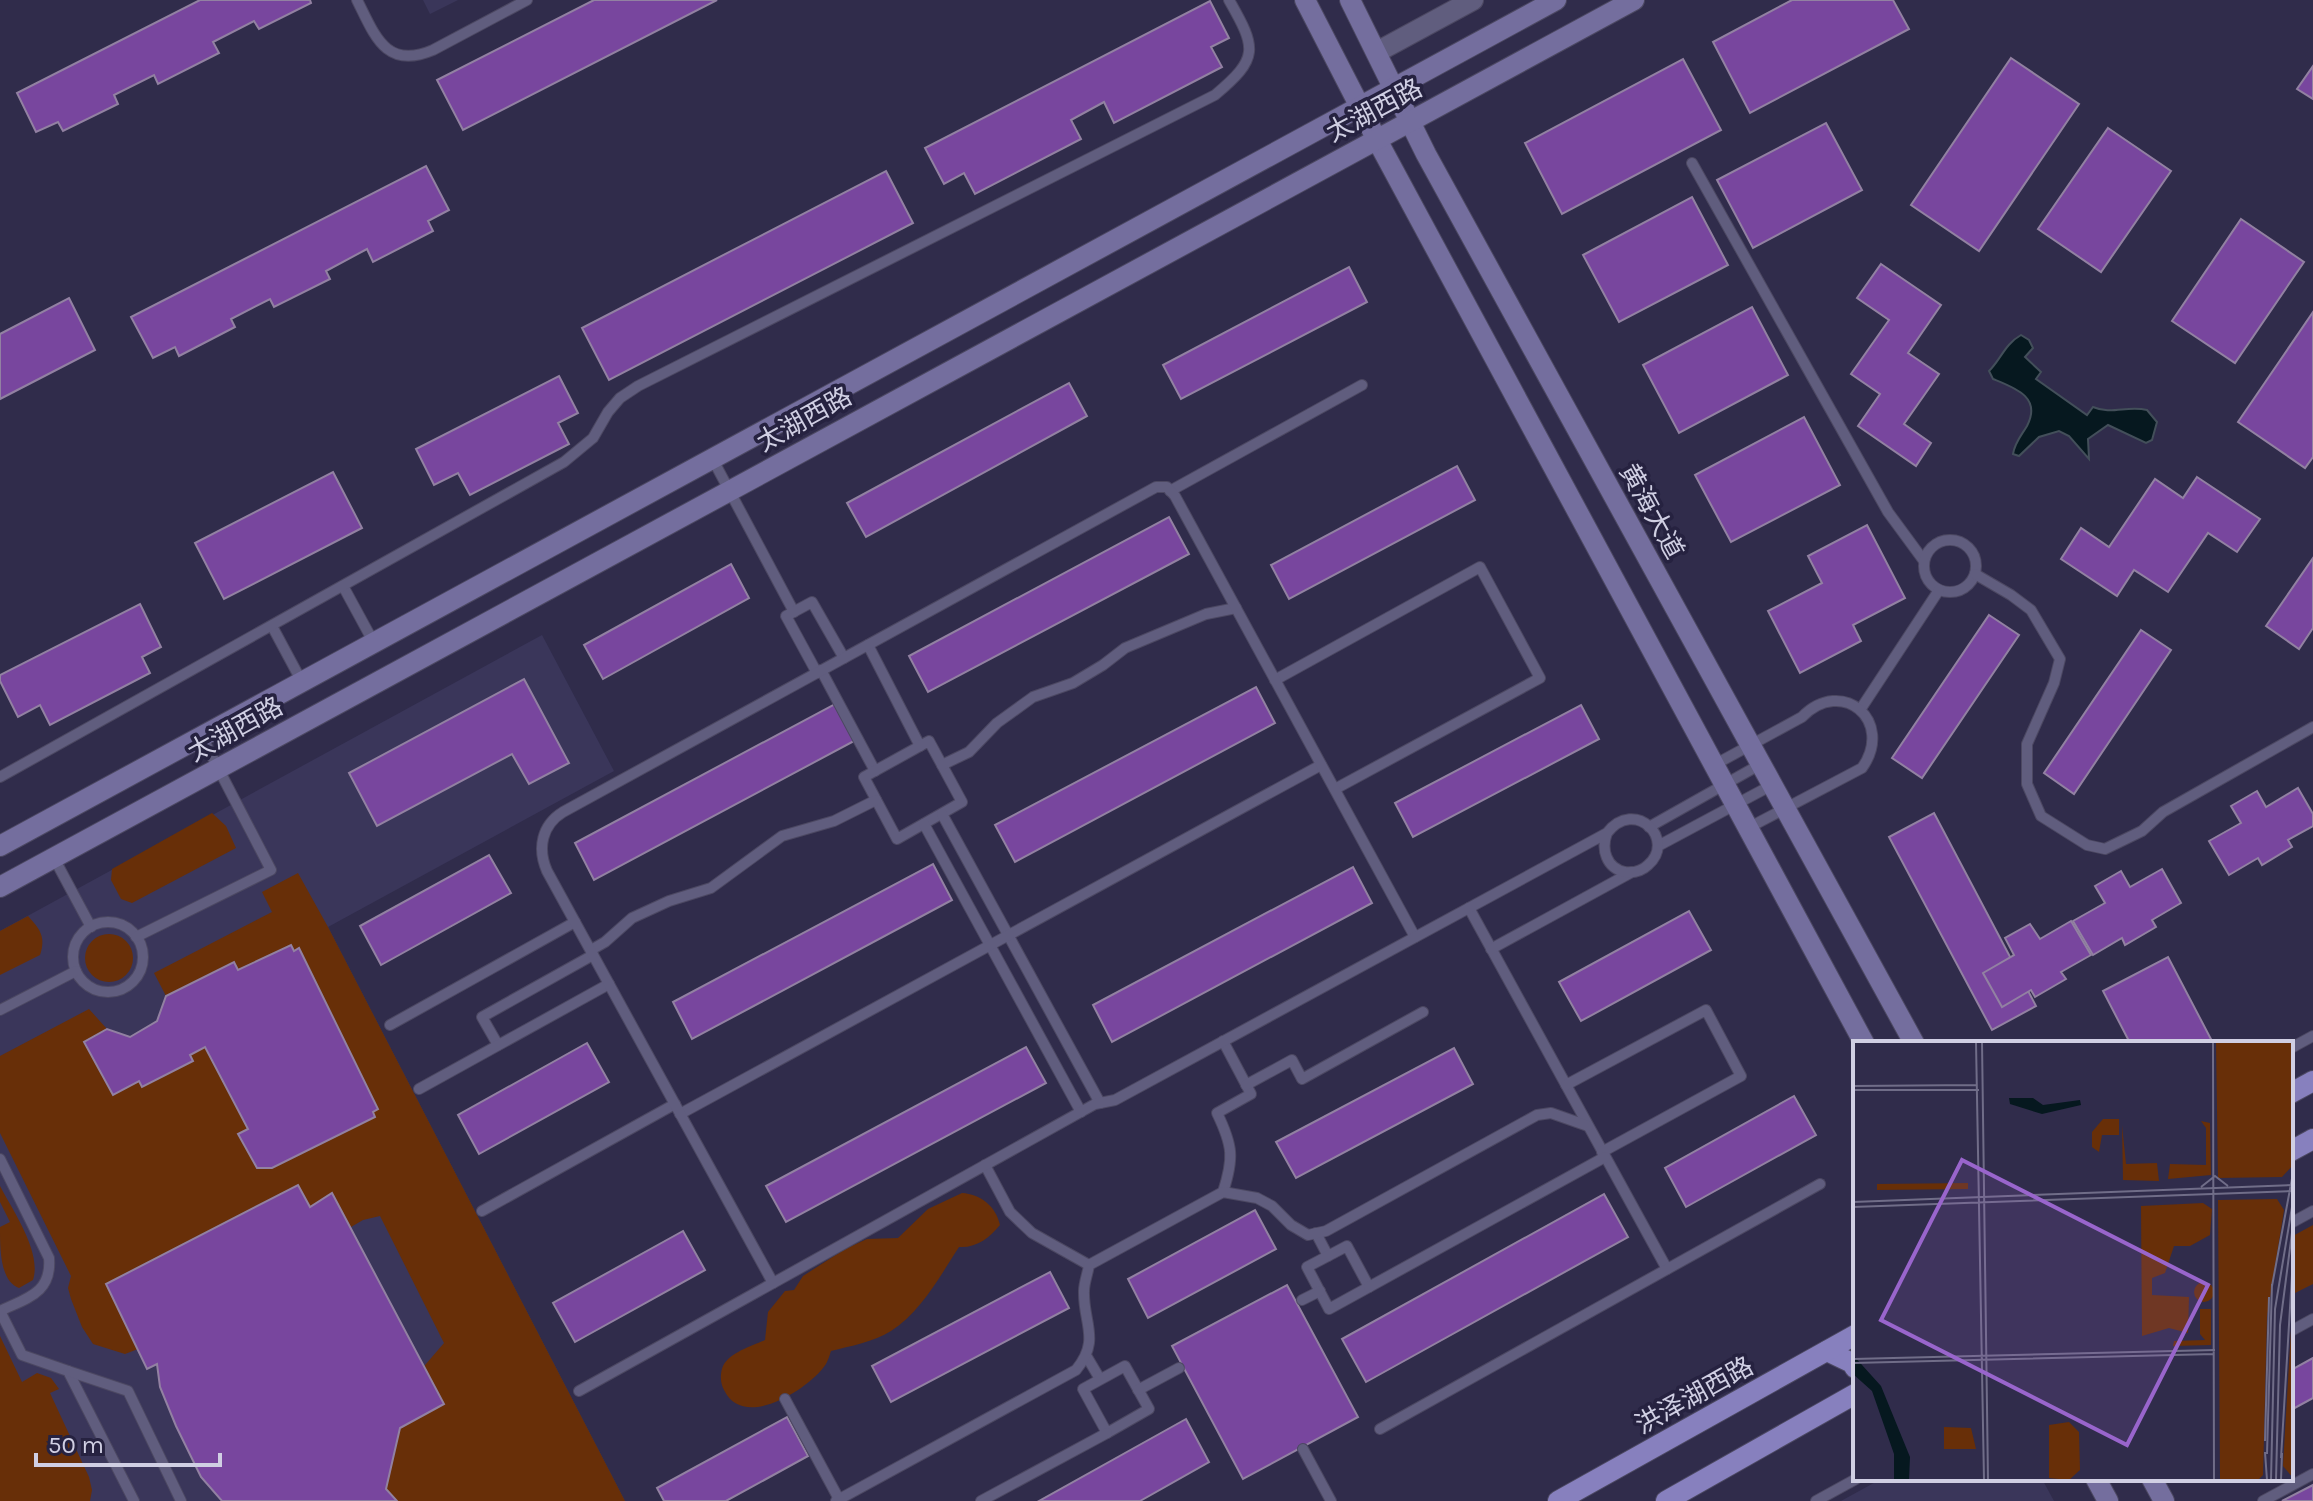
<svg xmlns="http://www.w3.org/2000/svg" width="2313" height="1501" font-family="Karla,'Noto Sans SC',sans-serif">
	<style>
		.built { fill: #3a365a }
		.green { fill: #682f08 }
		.water { fill: #06181f; stroke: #434f5a; stroke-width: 2 }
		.building { fill: #78469e; stroke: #9281a2; stroke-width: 2 }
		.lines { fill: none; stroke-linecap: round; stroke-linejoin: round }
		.lane-casing { stroke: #4c4862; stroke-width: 12 }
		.street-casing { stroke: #4c4862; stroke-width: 22 }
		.secondary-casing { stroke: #4c4862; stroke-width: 22 }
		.primary-casing { stroke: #4c4862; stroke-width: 22 }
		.lane { stroke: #605d7e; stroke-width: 10 }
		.street { stroke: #605d7e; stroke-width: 20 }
		.secondary { stroke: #746e9e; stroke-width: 20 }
		.primary { stroke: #8780be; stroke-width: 20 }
		.labels { text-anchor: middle; stroke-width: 7; stroke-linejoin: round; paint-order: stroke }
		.street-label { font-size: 26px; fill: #d0cfe3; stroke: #262240 }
		.inset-road { fill: none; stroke: #706d88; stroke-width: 2 }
		.view { fill: #9965cc; fill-opacity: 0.15; stroke: #9965cc; stroke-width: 4 }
		.inset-edge { fill: none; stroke: #d0cfe3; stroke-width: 4 }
	</style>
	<rect width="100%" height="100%" fill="#302c4b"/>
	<g class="built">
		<polygon points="423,0 458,0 430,14"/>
		<polygon points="542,635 614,771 328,927 625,1501 0,1501 0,931"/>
		<polygon points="1881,1479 2042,1479 2054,1501 1841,1501"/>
	</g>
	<g class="green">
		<polygon points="212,813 226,826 236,848 132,903 121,899 111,880 112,869"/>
		<polygon points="298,873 328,927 625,1501 378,1501 365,1435 444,1343 380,1216 363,1220 151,1344 125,1354 93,1344 82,1327 71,1299 68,1288 71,1276 0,1133 0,1056 89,1009 107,1029 130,1037 157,1021 166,996 154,973 272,912 262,892"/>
		<path d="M28,916C40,929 46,937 40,955L0,975V931Z"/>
		<circle cx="109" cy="958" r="24"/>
		<path d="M0,1186C13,1211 42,1252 33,1280L19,1288C0,1281 0,1249 0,1227L10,1222L0,1202Z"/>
		<path d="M962,1193C980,1194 996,1206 1000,1225C989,1238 977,1248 959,1247C940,1276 921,1312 891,1331C874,1342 850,1346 831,1351C829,1357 827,1364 823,1368C805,1391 743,1430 724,1390C720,1383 720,1373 723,1366C730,1352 752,1346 765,1340L768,1312L785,1291L794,1290L803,1276L845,1249L867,1239L898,1238L928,1209Z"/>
		<polygon points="2313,1225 2313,1284 2291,1295 2291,1237"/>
		<polygon points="0,1336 22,1382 37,1373 51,1378 59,1389 50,1393 89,1477 92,1490 90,1501 0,1501"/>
	</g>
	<path class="water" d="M2021,335L2029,340L2033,348L2025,357L2041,372L2036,379L2087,415L2093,407C2111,415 2128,405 2147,410L2157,422L2152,440L2146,443L2108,425L2088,439L2089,459L2069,436L2059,431L2039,437L2019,456L2013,454C2015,442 2021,436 2027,426C2042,397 2015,388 1993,379L1989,371C2001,359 2005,344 2021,335Z"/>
	<g class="building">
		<polygon points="200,0 310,0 311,3 259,29 254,21 213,42 219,53 158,84 154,75 114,95 118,104 63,131 58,122 36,132 17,93"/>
		<polygon points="594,0 717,0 463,130 437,80"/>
		<polygon points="1792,0 1893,0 1909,29 1750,113 1713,42"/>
		<polygon points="1210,1 1229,38 1211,47 1222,67 1114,123 1104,102 1071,120 1081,139 975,194 964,173 944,184 925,148"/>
		<polygon points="2011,58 2079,104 1979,251 1911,205"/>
		<polygon points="1683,59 1721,130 1562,214 1525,143"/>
		<polygon points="2313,66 2313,99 2297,89"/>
		<polygon points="1826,123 1862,190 1753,248 1717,180"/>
		<polygon points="2108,128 2171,171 2101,272 2038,229"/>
		<polygon points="426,166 449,210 428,221 433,231 373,262 367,249 326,271 330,279 274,307 270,299 231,319 235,327 179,356 175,347 153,358 131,317"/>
		<polygon points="886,171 913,223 609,380 582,328"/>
		<polygon points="1692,197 1728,265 1619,322 1583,255"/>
		<polygon points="2241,219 2304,262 2235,363 2172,321"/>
		<polygon points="1881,264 1941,305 1908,353 1939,374 1904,424 1931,443 1916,466 1858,426 1880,394 1851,374 1889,320 1857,298"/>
		<polygon points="1349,267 1367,302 1181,399 1163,365"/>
		<polygon points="69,298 95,350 0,399 0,334"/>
		<polygon points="1752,307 1788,375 1679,433 1643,365"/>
		<polygon points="2313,312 2313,457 2305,468 2238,422"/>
		<polygon points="559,376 578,413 558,423 569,444 470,495 458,473 434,485 416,449"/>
		<polygon points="1069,383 1087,416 866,537 847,503"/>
		<polygon points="1804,417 1840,485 1731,542 1695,475"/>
		<polygon points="1457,466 1475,500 1289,599 1271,565"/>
		<polygon points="333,472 362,528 224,599 195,543"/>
		<polygon points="2197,477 2260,519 2237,552 2208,533 2168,592 2134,570 2117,596 2061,559 2081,528 2109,547 2155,479 2183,498"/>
		<polygon points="1169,517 1189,554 928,692 909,656"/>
		<polygon points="1867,525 1905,598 1853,625 1861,641 1800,673 1768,611 1822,583 1808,556"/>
		<polygon points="2313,558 2313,628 2299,649 2266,626"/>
		<polygon points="731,564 749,598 603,679 584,645"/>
		<polygon points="140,604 161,647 142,657 150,673 50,725 40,705 18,717 0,681 0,675"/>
		<polygon points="1989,615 2019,635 1922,778 1892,758"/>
		<polygon points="2141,630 2171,650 2074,794 2044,773"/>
		<polygon points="524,679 569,763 529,784 512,754 377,826 349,773"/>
		<polygon points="1256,687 1275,723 1015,862 995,825"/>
		<polygon points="835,704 854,741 594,880 575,843"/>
		<polygon points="1581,705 1599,739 1413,837 1395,803"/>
		<polygon points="2298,788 2313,814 2313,826 2288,840 2292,847 2262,865 2258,858 2229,875 2209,841 2241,823 2231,806 2257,791 2266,807"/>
		<polygon points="1934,813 2036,1006 1992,1030 1889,837"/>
		<polygon points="489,855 511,893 381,965 360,926"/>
		<polygon points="933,864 952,900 692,1039 673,1002"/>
		<polygon points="1353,867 1372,903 1112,1042 1093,1005"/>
		<polygon points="2162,869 2181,903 2152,920 2156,927 2125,945 2122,938 2093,955 2073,921 2105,903 2095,886 2121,871 2130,887"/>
		<polygon points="1689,911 1711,950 1581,1021 1559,982"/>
		<polygon points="2071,921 2091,955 2061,972 2066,979 2035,997 2031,990 2002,1007 1983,973 2014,955 2005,938 2030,924 2040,939"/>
		<polygon points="291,945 294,951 299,948 378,1109 373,1112 375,1117 272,1168 257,1168 238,1134 248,1129 205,1047 190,1055 193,1061 142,1087 139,1081 113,1095 84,1042 107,1029 130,1037 157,1021 166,996 234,962 238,970"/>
		<polygon points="2168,957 2213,1043 2130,1043 2103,991"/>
		<polygon points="587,1043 609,1082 479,1154 458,1115"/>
		<polygon points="1026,1047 1046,1083 786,1222 766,1186"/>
		<polygon points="1454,1048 1473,1084 1296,1178 1276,1142"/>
		<polygon points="1794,1096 1816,1135 1686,1207 1665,1168"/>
		<polygon points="298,1185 310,1207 332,1193 444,1404 400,1428 386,1489 397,1501 222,1501 201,1477 176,1426 160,1387 157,1364 147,1369 106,1284"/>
		<polygon points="1604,1194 1628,1237 1366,1382 1342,1339"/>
		<polygon points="1255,1210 1276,1249 1148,1318 1128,1279"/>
		<polygon points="683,1231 705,1270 575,1342 553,1303"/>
		<polygon points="1050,1272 1069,1308 891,1402 872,1366"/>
		<polygon points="1287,1285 1358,1417 1243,1479 1172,1346"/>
		<polygon points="2313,1358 2313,1398 2291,1410 2291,1370"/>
		<polygon points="787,1417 808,1456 726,1501 664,1501 657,1488"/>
		<polygon points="1186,1419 1209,1462 1140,1501 1039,1501"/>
		<polygon points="2313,1485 2313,1501 2282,1501"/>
	</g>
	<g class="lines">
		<g class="lane-casing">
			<g id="lane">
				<path d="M357,0C375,36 386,70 433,50L527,0"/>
				<polyline points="1692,163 1888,512 1924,561"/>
				<polyline points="712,458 794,612"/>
				<polyline points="1170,491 1362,385"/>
				<circle cx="1950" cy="566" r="26"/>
				<polyline points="1975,574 2011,595 2031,610 2060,659 2054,683 2027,744 2027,784 2041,816 2087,845 2105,849 2142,831 2163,812 2313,727"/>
				<polyline points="343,586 374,643"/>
				<polyline points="272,626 302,682"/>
				<polyline points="868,645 920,746"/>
				<polyline points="821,670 875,771"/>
				<polyline points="817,673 786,616 812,602 844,658"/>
				<polyline points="1275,680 1480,567 1540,678 1335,789"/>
				<polyline points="1860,710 1939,590"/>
				<polygon points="929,741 962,802 897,839 864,777"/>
				<polyline points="942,765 969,752 997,723 1033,697 1073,683 1103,665 1125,648 1206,614 1236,608"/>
				<path d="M1714,765L1802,717C1842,676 1895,721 1862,768L1748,828"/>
				<path d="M0,777L564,462L593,438L608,412L620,398L638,386L1215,95C1259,58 1257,49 1229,0"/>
				<polyline points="942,814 1100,1103"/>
				<polyline points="924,824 1081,1112"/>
				<polyline points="1649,827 1761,764"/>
				<polyline points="1658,846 1772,785"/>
				<polyline points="54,858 91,927"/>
				<polyline points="1469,908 1667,1269"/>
				<circle cx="108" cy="957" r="35"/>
				<polyline points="136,937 271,870 202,737"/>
				<polyline points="1491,949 1632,872"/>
				<polyline points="591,950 605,942 632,918 669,901 711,888 782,836 834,821 876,800"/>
				<polyline points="0,1010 76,971"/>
				<polyline points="390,1025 575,922"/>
				<path d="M1223,1041L1251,1094L1217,1113C1233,1146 1234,1158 1223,1192"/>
				<polyline points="498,1045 482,1017 593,955"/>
				<polyline points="2291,1048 2313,1036"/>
				<polyline points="1246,1085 1292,1060 1302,1079 1423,1012"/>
				<polyline points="1566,1085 1706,1010 1741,1076 1602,1152"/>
				<polyline points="419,1089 609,984"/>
				<polyline points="680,1114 1321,765"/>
				<path d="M0,1159L49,1258C52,1293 27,1298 0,1311"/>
				<polyline points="985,1165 1010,1212 1032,1233 1089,1265"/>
				<polyline points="482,1211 675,1104"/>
				<polyline points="2291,1223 2313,1211"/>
				<polyline points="1316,1233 1328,1256"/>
				<polygon points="1347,1246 1369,1287 1329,1309 1307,1267"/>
				<path d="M773,1283L547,871C537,848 542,825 563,812L1156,487H1167L1175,496L1415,937"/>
				<polyline points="1369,1287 1605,1157"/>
				<polyline points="1302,1300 1320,1291"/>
				<polyline points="0,1311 22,1355 68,1371 134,1501"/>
				<polyline points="2291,1331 2313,1319"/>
				<polyline points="1087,1357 1100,1379"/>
				<polygon points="1125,1366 1149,1409 1107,1433 1083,1389"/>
				<polyline points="68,1371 128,1391 181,1501"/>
				<polyline points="1138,1390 1179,1368"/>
				<path d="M579,1391L1095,1104L1115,1100L1607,833C1635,797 1677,840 1648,865C1642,871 1634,873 1625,872C1606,868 1601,849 1607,833"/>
				<polyline points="785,1399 840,1501"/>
				<polyline points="1380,1429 1820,1184"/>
				<polyline points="1303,1449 1331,1501"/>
				<path d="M836,1501L1076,1370C1101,1340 1083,1323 1084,1291C1084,1282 1088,1273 1089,1265L1223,1192L1257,1198L1272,1206L1291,1225L1308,1235L1326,1231L1537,1115L1551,1113L1588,1126"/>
				<polyline points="981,1501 1107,1433"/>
				<polyline points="1816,1501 1856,1479"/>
				<polyline points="2263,1501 2313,1474"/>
			</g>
		</g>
		<g class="street-casing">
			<polyline id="street" points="1377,52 1473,0"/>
		</g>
		<g class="secondary-casing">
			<g id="secondary">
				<polyline points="1305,0 1376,138 1864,1043"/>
				<polyline points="1350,0 1426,154 1914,1043"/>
				<polyline points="0,846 1556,0"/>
				<polyline points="0,887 1634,0"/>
				<polyline points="2096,1479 2108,1501"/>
				<polyline points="2152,1479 2164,1501"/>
			</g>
		</g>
		<g class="primary-casing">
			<g id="primary">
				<polyline points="2291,1093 2313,1081"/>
				<polyline points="2291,1151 2313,1139"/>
				<polyline points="1827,1351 1852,1363 1855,1368"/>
				<polyline points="1558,1501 1855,1335"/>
				<polyline points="1666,1501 1855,1394"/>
			</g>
		</g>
		<use href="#lane" class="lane"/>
		<use href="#street" class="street"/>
		<use href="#secondary" class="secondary"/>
		<use href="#primary" class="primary"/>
	</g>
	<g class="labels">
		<g class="street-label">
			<text transform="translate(1374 110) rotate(-28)" y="9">太湖西路</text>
			<text transform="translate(804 419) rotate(-29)" y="9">太湖西路</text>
			<text transform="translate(1652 511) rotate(61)" y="9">黄海大道</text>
			<text transform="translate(235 729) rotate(-29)" y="9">太湖西路</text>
			<text transform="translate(1694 1395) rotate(-29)" y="9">洪泽湖西路</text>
		</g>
	</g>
	<g transform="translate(1853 1041)">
		<rect width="440" height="440" fill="#302c4b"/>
		<path d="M363,1H440V124L429,136L365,137ZM250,78H266V94H249L246,111L239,106V91ZM348,80L357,82L358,134L315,138L317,123L353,124V87ZM269,84L273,123L304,122L306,140L270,139ZM115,142V148L24,149V143ZM424,158L431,169L414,276L410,434L405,439H367L365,159ZM350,162L359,168L357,194L337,205H321L312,232L299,237V254L336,256L335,292L316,287L289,295L288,165ZM341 251a10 10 0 1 1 20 0a10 10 0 1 1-20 0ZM440,255V437L430,425ZM347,268H358V304L320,305L321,300L352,299L347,293ZM216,381L226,391L227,429L216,439L196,437V384ZM91,386L118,387L123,408H91Z" fill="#682f08"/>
		<path d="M156,57H180L190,64L227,59L228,64L189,73L157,63ZM0,314L28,345L57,416L56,439H41V413L19,350L0,333Z" fill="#06181f"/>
		<path class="inset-road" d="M123,1L131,439M129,1L135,439M360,1L361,439M0,45L123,44M0,49H126M348,146L362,135L375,145M0,161L440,144M0,166L440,150M419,245L440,132M0,318L362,309M0,322L361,313M412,400L416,256M412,411L414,439M414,413L419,243M428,417L440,217M418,439L422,268L440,160M423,439L427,284L440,184M428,439L429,412"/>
		<path class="view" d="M109,119L355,244L274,404L28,279Z"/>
		<rect width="440" height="440" class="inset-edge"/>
	</g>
	<path d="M36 1453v12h184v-12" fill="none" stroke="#d0cfe3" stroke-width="4"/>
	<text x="48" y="1453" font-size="24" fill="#d0cfe3" stroke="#262240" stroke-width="6" paint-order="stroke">50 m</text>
</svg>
